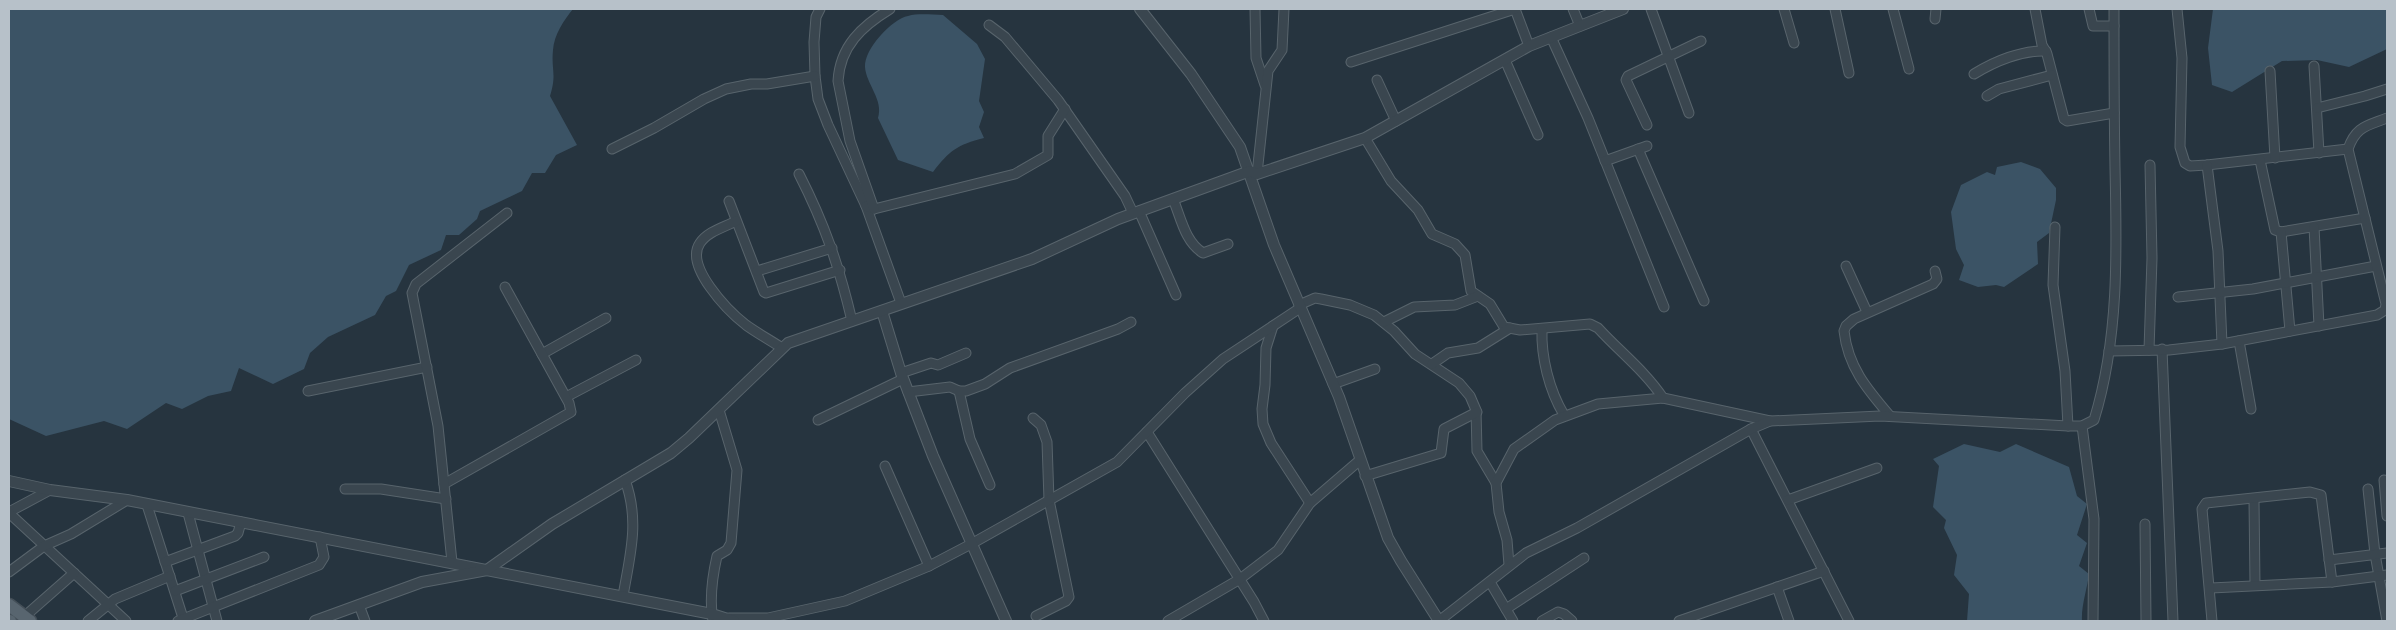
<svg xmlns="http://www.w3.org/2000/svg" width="2396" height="630" font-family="'Roboto Condensed',sans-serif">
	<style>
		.water { fill: #3b5365 }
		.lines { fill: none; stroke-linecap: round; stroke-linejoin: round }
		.minor-casing { stroke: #58646c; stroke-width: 11 }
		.tertiary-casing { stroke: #58646c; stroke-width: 12 }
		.primary-casing { stroke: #444f58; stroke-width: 15 }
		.minor { stroke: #3a464f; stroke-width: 9 }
		.tertiary { stroke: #3a464f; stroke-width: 10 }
		.primary { stroke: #58656f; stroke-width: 12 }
	</style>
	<rect width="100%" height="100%" fill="#26343f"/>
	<g class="water">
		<path d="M9,9H573C564,20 554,35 553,50C551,70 557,74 550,96L577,145L556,155L545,173H532L522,191L480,211L477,219L459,235H446L441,250L409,265L396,291L386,296L375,315L328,337L310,353L304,369L273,384L239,368L231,391L208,396L182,409L166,403L127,429L104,421L46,436L9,419Z"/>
		<polygon points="2213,9 2387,9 2387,49 2349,67 2317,60 2282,61 2232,92 2212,85 2208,48"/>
		<path d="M943,15L977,44L985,59L979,101L984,112L979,127L984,138C957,145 950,150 933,172L898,160L878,118C884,100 866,84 865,67C864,49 892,19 908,16C919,13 932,15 943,15Z"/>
		<polygon points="2021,162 2040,169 2056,188 2056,200 2049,233 2037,242 2038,264 2004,287 1996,285 1978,287 1959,280 1964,265 1956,249 1951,212 1961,185 1987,172 1995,175 1997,167"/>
		<path d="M1964,444L2000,452L2016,444L2069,467L2077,496L2087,504L2077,535L2087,543L2079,566L2089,574C2087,590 2081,606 2082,621H1967L1969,594L1954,575L1957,555L1944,528L1946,520L1933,507L1939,466L1933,459Z"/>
	</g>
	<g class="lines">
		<g class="minor-casing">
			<g id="minor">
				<polyline points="820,9 816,17 814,42 815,76 818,99 828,125 866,206 901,303"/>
				<polyline points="1255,9 1256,58 1265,85"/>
				<polyline points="1515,9 1529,46"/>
				<polyline points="1573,9 1580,26"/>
				<polyline points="1651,9 1689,113"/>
				<polyline points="1784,9 1794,43"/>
				<polyline points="1835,9 1849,73"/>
				<polyline points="1893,9 1909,69"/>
				<polyline points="2035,9 2042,45 2047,54 2064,119 2067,121 2114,113"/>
				<polyline points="2089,9 2093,26 2114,26"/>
				<polyline points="2177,9 2182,58 2180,147 2185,163 2190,166 2207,165 2348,149"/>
				<polyline points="1935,19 1936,9"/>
				<polyline points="989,25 1005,37 1058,100 1125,196 1133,213"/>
				<polyline points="1551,37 1588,118 1664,307"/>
				<polyline points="1505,60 1538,135"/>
				<polyline points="1351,62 1515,9"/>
				<polyline points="2314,66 2319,153"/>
				<polyline points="2270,71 2275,158"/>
				<path d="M1974,74C1995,61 2022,50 2046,51"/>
				<polyline points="1377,80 1396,121"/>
				<polyline points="1987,96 1999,89 2052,75"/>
				<polyline points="2317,108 2365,96 2387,89"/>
				<polyline points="1647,125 1626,80 1628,76 1701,41"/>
				<path d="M1365,138L1391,181L1418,210L1432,234L1455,244L1465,255L1471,291L1490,304L1504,327L1520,330L1590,324L1598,328C1620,352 1645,371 1663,398"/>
				<polyline points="612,149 654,128 704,99 726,89 751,84 767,84 815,76"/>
				<polyline points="1638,149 1704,301"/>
				<polyline points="2260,160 2275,230 2281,232 2365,218"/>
				<polyline points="1605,161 1647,146"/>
				<polyline points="2207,165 2218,251 2222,344"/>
				<path d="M799,174C825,225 839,266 852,321"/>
				<polyline points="1257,174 1268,71 1282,50 1284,9"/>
				<path d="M1173,199C1181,218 1185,242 1203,253L1228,244"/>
				<polyline points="729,201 764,292 766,293 840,270"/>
				<polyline points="866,206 874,209 1015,174 1048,155 1048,136 1065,109"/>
				<path d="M874,209L850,141L838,81C840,46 862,26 890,9"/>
				<polyline points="1139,211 1176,295"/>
				<path d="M736,221C725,227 708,231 700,243C684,266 728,311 746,325C757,333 770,340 782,348"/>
				<polyline points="2055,227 2053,285 2065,371 2068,426"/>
				<polyline points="2314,227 2319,326"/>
				<polyline points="2281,232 2290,331"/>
				<polyline points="1846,266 1867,312"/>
				<polyline points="757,271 832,248"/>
				<polyline points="2178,297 2253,289 2376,266"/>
				<polyline points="1299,305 1315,298 1321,299 1350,305 1374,315 1394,331 1415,354 1459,383 1470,396 1476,410 1477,451 1496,483"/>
				<polyline points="1384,322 1414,307 1455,305 1478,296"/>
				<polyline points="1273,326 1266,348 1265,385 1262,409 1263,424 1271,443 1310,503"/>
				<path d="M1542,329C1541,357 1549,390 1564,415"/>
				<polyline points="2239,341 2251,409"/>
				<polyline points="2162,349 2173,621"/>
				<polyline points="2149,350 2152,258 2150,165"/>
				<path d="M2109,351L2169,350L2222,344L2377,315L2385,310L2386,304L2348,149C2356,126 2367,126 2387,118"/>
				<polyline points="542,354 606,318"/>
				<polyline points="1432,364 1448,353 1478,348 1510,328"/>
				<polyline points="901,373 931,363 938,365 966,353"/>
				<polyline points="1333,384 1375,369"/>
				<polyline points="308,391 427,367"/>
				<polyline points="959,391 970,439 990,485"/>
				<polyline points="908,392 950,387 959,391 966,391 985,384 1010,368 1118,329 1131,322"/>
				<polyline points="566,397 636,360"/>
				<path d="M1890,416C1867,389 1848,367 1844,331L1846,326L1854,319L1933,284L1937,279L1935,271"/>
				<polyline points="1033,418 1041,425 1047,442 1049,500 1069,597 1066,601 1036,616"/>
				<polyline points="818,420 903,379"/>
				<polyline points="2082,426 2094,519 2093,621"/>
				<polyline points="1751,429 1849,621"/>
				<polyline points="1147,432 1254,602 1264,621"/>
				<polyline points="885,466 929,566"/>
				<polyline points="1365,476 1441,453 1444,429 1477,412"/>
				<polyline points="2384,480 2387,516"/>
				<polyline points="444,484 571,412 569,403 505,287"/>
				<polyline points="345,489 381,489 446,499"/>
				<polyline points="2368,489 2375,554 2387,621"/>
				<polyline points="1788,500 1877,468"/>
				<polyline points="2254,500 2255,585"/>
				<polyline points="147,505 184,621"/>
				<polyline points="9,512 50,490"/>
				<polyline points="9,513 126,621"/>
				<polyline points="188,513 217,621"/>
				<polyline points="2145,524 2146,621"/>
				<polyline points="2329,560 2387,553"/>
				<polyline points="165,562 235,536 238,533 241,522"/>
				<polyline points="452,562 438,426 412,293 416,284 507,213"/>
				<polyline points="1509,565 1507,540 1499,512 1496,483 1514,449 1555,420 1598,404 1663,398 1770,421"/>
				<polyline points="9,572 44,546 71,534 127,500"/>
				<polyline points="1490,582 1513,621"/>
				<polyline points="1777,587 1789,621"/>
				<polyline points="2211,588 2332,582 2387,575"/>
				<polyline points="175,591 264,557"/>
				<path d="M623,596C630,555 640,521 625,480"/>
				<polyline points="359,605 365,621"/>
				<polyline points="1506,609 1584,558"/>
				<polyline points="24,617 74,573"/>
				<polyline points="729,618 768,618 845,601 929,566 973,543 1117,462 1185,393 1223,359 1300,308"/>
				<polyline points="88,621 115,599 170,576"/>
				<polyline points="178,621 319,565 324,557 320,537"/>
				<path d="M713,621C709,599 712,578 717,556L727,550L731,543L737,470L719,410"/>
				<polyline points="1168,621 1240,579 1278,550 1310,503 1360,460"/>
				<path d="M1439,621L1526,553L1577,528L1751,429L1770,421L1880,416L2068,426H2082L2094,420C2119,339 2117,251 2115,168C2114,115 2114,62 2114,9"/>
				<polyline points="1542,621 1558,612 1564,614 1572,621"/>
				<polyline points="1679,621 1824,571"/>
				<polyline points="2212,621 2202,509 2206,503 2310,492 2321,495 2332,582"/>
			</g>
		</g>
		<g class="tertiary-casing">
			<g id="tertiary">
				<polyline points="1140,9 1191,74 1240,147 1274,245 1339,397 1388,538 1401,561 1439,621"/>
				<polyline points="882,311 901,373 933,456 1006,621"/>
				<polyline points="9,481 50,490 127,500 712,614 734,621"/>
				<polyline points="315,621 422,582 487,570 552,524 671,453 689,438 788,343 1032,259 1118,219 1250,171 1257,174 1365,138 1529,46 1623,9"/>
			</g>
		</g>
		<g class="primary-casing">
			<g id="primary">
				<polyline points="9,605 30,621"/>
				<polyline points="9,621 10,621"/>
			</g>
		</g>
		<use href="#minor" class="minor"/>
		<use href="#tertiary" class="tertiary"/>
		<use href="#primary" class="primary"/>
	</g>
	<rect width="2396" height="630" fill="none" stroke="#b7c1c9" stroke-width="20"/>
</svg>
